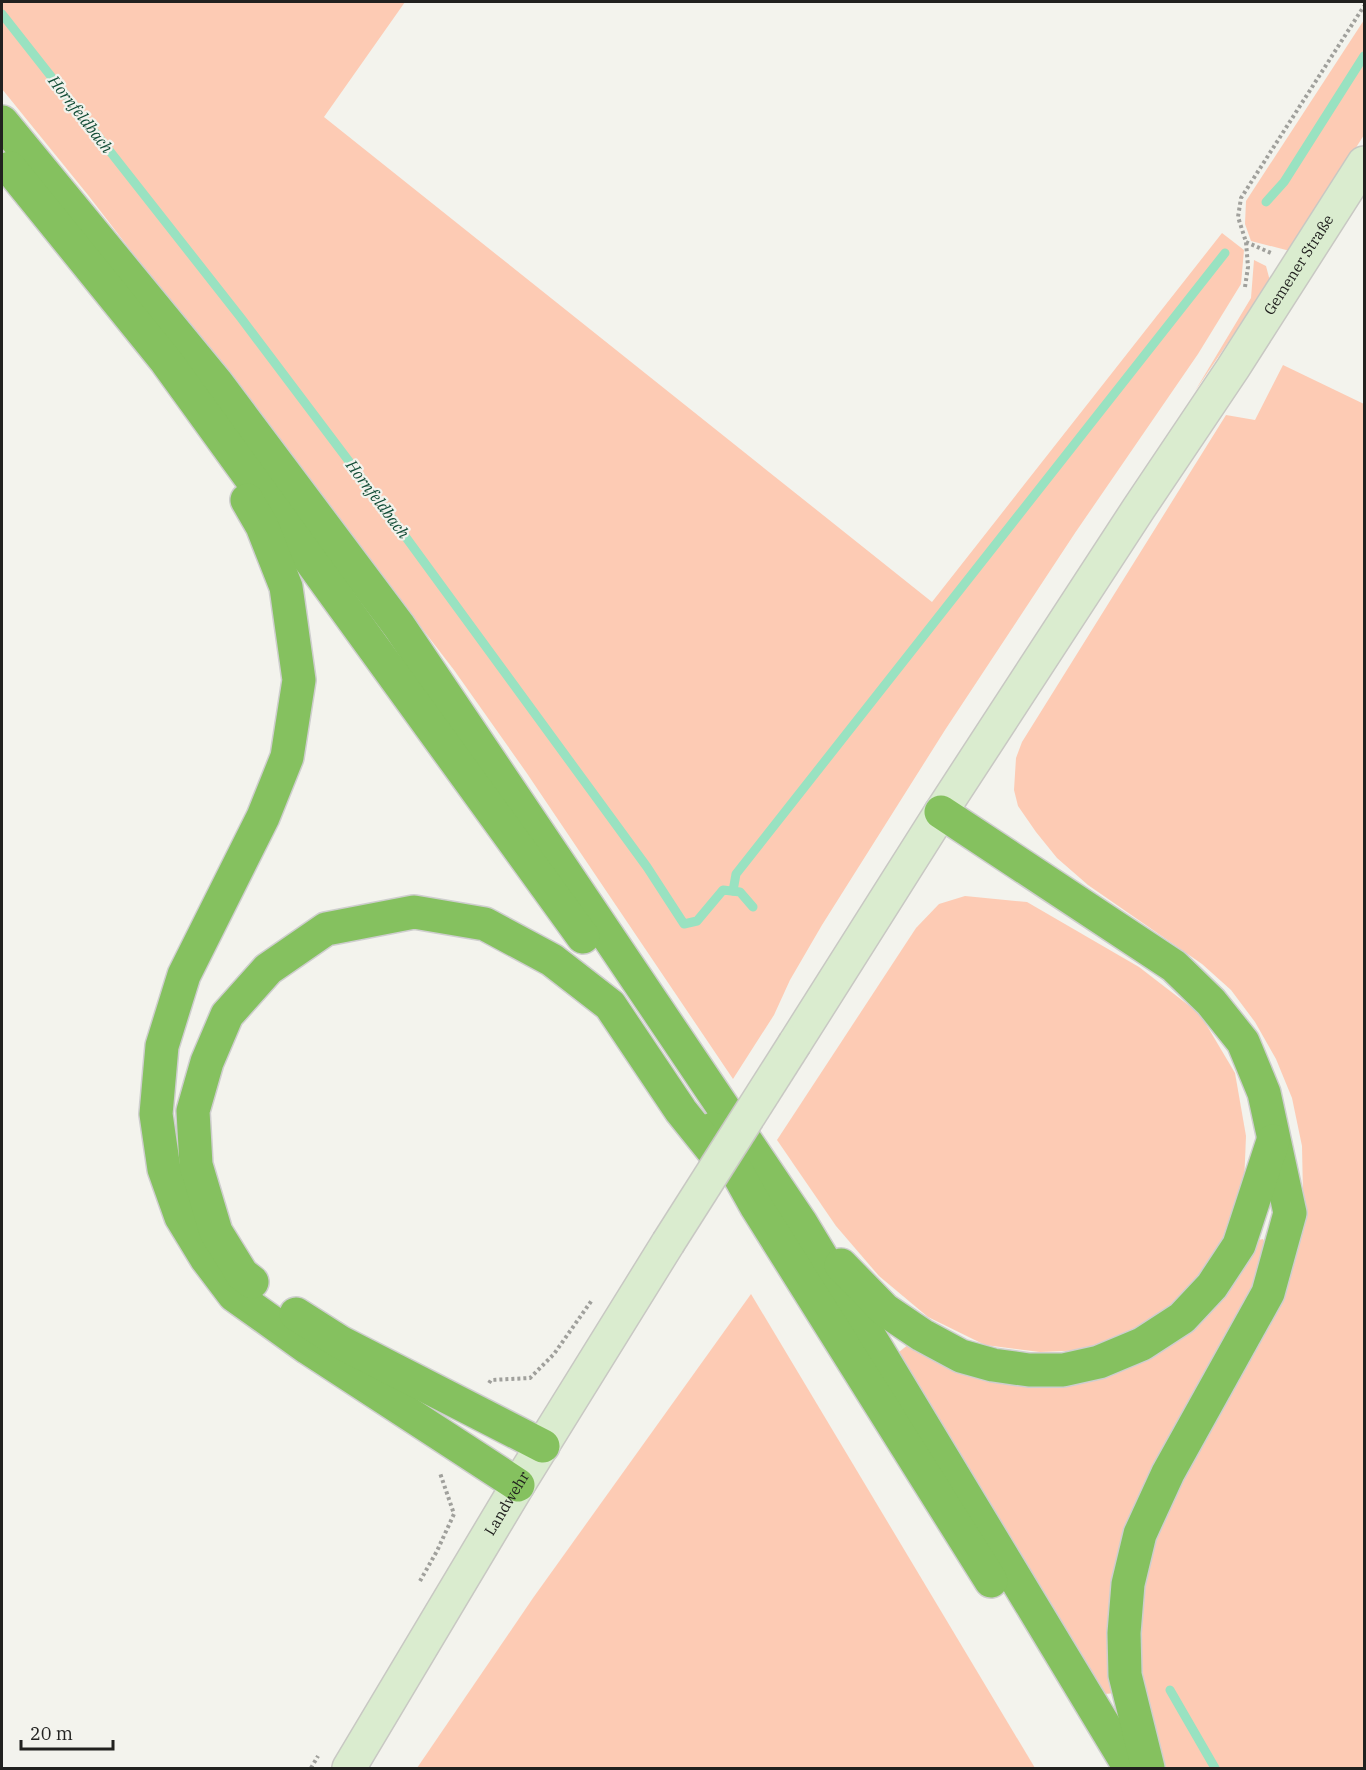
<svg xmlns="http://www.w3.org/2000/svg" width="1366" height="1770" font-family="'IBM Plex Serif',serif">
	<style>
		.green { fill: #fdcbb4 }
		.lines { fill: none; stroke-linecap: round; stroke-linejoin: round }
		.stream { stroke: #99e2c1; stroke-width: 9 }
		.secondary-casing { stroke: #c8c8c3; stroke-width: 36 }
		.highway-casing { stroke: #cecece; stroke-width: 36 }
		.path { stroke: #a0a09c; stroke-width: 4; stroke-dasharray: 3 3; stroke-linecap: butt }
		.secondary { stroke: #daeccf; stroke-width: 33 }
		.highway { stroke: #85c15f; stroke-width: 33 }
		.secondary-bridge-casing { stroke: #c8c8c3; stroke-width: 36; stroke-linecap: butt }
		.secondary-bridge { stroke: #daeccf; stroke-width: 33 }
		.labels { text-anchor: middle; stroke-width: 4.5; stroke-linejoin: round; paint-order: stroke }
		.street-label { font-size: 15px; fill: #21211f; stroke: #f3f3ed }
		.water-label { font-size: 16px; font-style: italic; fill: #124c36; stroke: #f3f3ed }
	</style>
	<rect width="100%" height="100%" fill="#f3f3ed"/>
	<g class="green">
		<polygon points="2,2 405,2 324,117 932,602 1222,233 1244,250 1241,284 1198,354 1075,533 945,730 822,925 790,980 774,1015 733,1079 526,772 454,670 88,195 2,89"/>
		<polygon points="1364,20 1364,135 1290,251 1251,241 1245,224 1246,201"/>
		<polygon points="1254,260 1266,266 1270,281 1195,391 1251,298"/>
		<polygon points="1283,365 1364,404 1364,1768 1165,1768 1158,1747 1139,1666 1141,1603 1159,1519 1295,1249 1303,1194 1302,1146 1292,1098 1276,1059 1255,1022 1231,990 1202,964 1088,885 1057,858 1036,832 1018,806 1014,790 1016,758 1022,742 1226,415 1255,420"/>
		<polygon points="965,896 1027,902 1139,967 1200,1014 1235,1073 1246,1136 1244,1185 1228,1236 1190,1293 1140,1331 1088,1350 1040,1352 985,1345 928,1317 879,1276 836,1226 777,1140 916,928 939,904"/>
		<polygon points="1263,1239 1266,1245 1251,1293 1174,1429 1116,1693 1105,1694 899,1352 909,1344 1095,1376 1255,1241"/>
		<polygon points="751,1294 1035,1768 417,1768 533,1598"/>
	</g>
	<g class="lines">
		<g class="stream">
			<polyline points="2,14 241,318 394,521 647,867 684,924 697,921 723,890 740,892 753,907"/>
			<polyline points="1266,202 1284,182 1364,56"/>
			<polyline points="733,891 736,874 1225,253"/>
			<polyline points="1170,1690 1215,1768"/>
		</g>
		<g class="secondary-casing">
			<g id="secondary">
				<path id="s1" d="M795,1043L941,812L1139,508L1233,368L1364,163"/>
				<path id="s2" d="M349,1768L518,1485L668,1243"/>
			</g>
		</g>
		<g class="highway-casing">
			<g id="highway">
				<polyline points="2,122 216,382 399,626 801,1223 1130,1768"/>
				<polyline points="10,168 166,361 583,937"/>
				<polyline points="247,500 262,526 286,587 299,680 287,757 263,817 184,975 162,1046 156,1114 164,1169 181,1217 206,1258 234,1295 308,1348 518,1485"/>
				<polyline points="941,812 1174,966 1211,1002 1243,1042 1264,1093 1290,1213 1268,1293 1168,1473 1140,1534 1128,1584 1124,1633 1125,1675 1148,1768"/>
				<polyline points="713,1129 756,1206 991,1581"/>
				<polyline points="841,1265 885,1310 922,1335 961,1356 993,1365 1029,1370 1063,1370 1099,1362 1142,1344 1182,1318 1212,1286 1239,1245 1273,1141"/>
				<polyline points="252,1282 242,1274 216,1232 196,1165 193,1111 207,1062 227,1015 268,969 326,929 414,912 485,924 552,960 610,1005 681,1111 718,1157"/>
				<polyline points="296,1314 340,1342 543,1446"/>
			</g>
		</g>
		<g class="path">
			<polyline points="1246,242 1271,253"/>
			<polyline points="1245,287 1248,267 1246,242 1238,217 1241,198 1364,6"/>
			<polyline points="489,1383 491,1380 530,1378 554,1354 592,1300"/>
			<polyline points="420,1581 437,1551 454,1514 440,1473"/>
			<polyline points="311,1768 318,1756"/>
		</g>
		<use href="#secondary" class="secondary"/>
		<use href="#highway" class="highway"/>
		<g class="secondary-bridge-casing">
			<polyline id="secondary-bridge" points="668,1243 795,1043"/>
		</g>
		<use href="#secondary-bridge" class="secondary-bridge"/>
	</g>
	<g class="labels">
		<g class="street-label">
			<text dy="5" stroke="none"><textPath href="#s1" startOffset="927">Gemener Straße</textPath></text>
			<text dy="5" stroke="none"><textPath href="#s2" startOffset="308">Landwehr</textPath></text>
		</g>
		<g class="water-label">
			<text transform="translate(81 114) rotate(52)" y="6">Hornfeldbach</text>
			<text transform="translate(378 499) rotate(53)" y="6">Hornfeldbach</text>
		</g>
	</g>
	<rect width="1366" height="1770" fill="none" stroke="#21211f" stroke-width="6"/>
	<path d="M21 1740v9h92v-9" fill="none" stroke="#21211f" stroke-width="3"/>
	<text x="30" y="1740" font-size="18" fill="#21211f" stroke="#f3f3ed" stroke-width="4.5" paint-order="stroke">20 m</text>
</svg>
